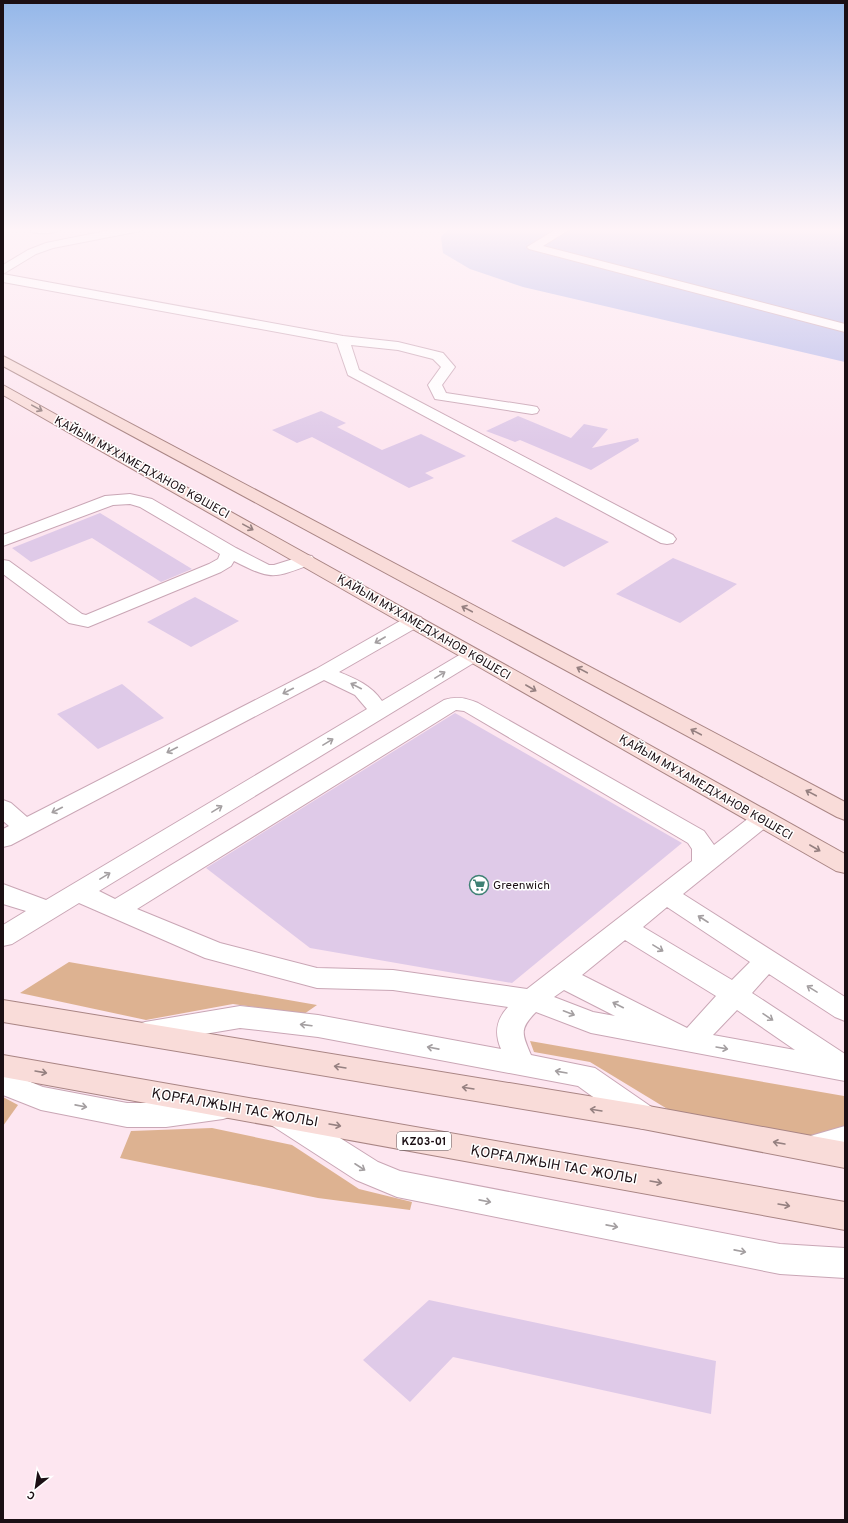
<svg xmlns="http://www.w3.org/2000/svg" width="848" height="1523" font-family="Overpass,sans-serif">
	<style>
		.green { fill: #ddb291 }
		.water { fill: #b7bbeb }
		.building { fill: #dfcae8 }
		.lines { fill: none; stroke-linecap: round; stroke-linejoin: round }
		.minor-casing { stroke: #c9a6b5; stroke-width: 2 }
		.major-casing { stroke: #a98584; stroke-width: 2 }
		.minor { fill: #fff; fill-rule: evenodd }
		.major { fill: #f9dcd9; fill-rule: evenodd }
		.oneway { stroke: #958080 }
		.oneway2 { stroke: #a49fa1 }
		.labels { text-anchor: middle; stroke-width: 3; stroke-linejoin: round; paint-order: stroke }
		.shield { fill: #fff; stroke: #5f575a; stroke-width: 1 }
		.shield-label { font-size: 11px; font-weight: bold; fill: #1b0f14 }
		.street-label { font-size: 12px; fill: #1b0f14; stroke: #fff }
		.poi-label { font-size: 12px; fill: #1b0f14; stroke: #fff; text-anchor: start }
		.near-street-label { font-size: 14px; fill: #1b0f14; stroke: #fff }
	</style>
	<rect width="100%" height="100%" fill="#fde6f0"/>
	<g class="green">
		<polygon points="69,962 317,1005 304,1014 233,1004 146,1020 20,993"/>
		<polygon points="530,1041 844,1096 845,1130 814,1137 674,1113 590,1062 534,1052"/>
		<polygon points="3,1097 18,1105 3,1126"/>
		<polygon points="212,1128 292,1145 359,1189 412,1202 410,1210 318,1198 120,1158 131,1131"/>
	</g>
	<polygon class="water" points="449,228 845,228 845,362 523,287 470,269 443,253 441,237"/>
	<g class="building">
		<polygon points="321,411 346,423 337,427 382,450 421,434 466,456 425,473 434,478 409,488 312,437 297,443 272,430"/>
		<polygon points="518,416 571,438 584,424 608,429 592,448 638,438 639,441 591,470 520,440 515,442 486,431"/>
		<polygon points="100,513 192,569 161,582 92,538 31,562 12,548"/>
		<polygon points="556,517 609,542 564,567 511,541"/>
		<polygon points="673,558 737,584 680,623 616,594"/>
		<polygon points="195,597 239,621 191,647 147,622"/>
		<polygon points="122,684 164,718 98,749 57,714"/>
		<polygon points="455,713 682,843 512,983 310,948 206,868"/>
		<polygon points="429,1300 716,1361 711,1414 453,1357 410,1402 363,1360"/>
	</g>
	<g class="lines">
		<g class="minor-casing">
			<g id="minor">
				<path d="M31,228H63C57,234 39,234 31,232Z"/>
				<polygon points="120,228 145,228 140,231 53,248 36,254 3,274 3,265 28,250 46,243"/>
				<polygon points="558,228 572,228 543,246 845,324 845,332 529,249 527,247"/>
				<polygon points="3,274 343,336 398,342 443,353 455,367 442,385 446,393 532,406 537,407 539,410 537,413 532,414 435,399 428,385 441,367 433,359 398,350 351,345 359,370 673,535 676,539 673,543 667,544 661,543 348,375 337,343 3,282"/>
				<path d="M130,494L152,499L236,548L269,565H274L306,555L312,556L315,560L312,564C273,578 273,581 234,561L231,566L221,572L88,627L69,623L3,574V560L9,561L82,614L86,615L209,564L218,559L220,554L140,507L130,504L113,505L3,546V535L105,496Z"/>
				<path d="M414,615L421,617L424,621L421,625L339,672C356,679 371,685 382,701L466,651L473,649L480,651L483,655L480,659L99,891L115,899L444,700C457,696 466,698 478,703L704,831L714,845L754,814L762,811L770,814L774,819L770,824L683,894L845,997V1021L835,1017L769,974L752,993L845,1054V1081L591,1033L536,1012C519,1029 522,1034 531,1055L595,1068L653,1108L658,1117L653,1126L643,1129L633,1126L578,1086L318,1037L240,1028L145,1044L135,1041L131,1033L135,1025L145,1022L240,1006L318,1015L501,1049C494,1033 496,1020 508,1007L393,990L317,988L205,958L79,903L12,944L3,946V925L26,911L3,904V884L46,900L367,709L355,695L324,680L11,845L3,847V829L9,826L3,821V800L11,803L27,817L316,669L407,617ZM456,710L464,711L688,843L692,849V861L527,989L393,970L317,968L220,943L137,909ZM667,907L750,962L732,980L643,927ZM625,940L716,996L687,1028L582,975ZM564,990L615,1016L593,1012L554,997ZM737,1010L795,1050L713,1035Z"/>
				<polygon points="3,1071 43,1087 127,1103 166,1103 223,1095 233,1098 238,1107 233,1116 223,1119 166,1127 127,1127 41,1110 3,1095"/>
				<polygon points="281,1104 291,1107 378,1162 400,1171 780,1244 845,1248 845,1278 780,1274 397,1197 356,1180 271,1125 266,1116 271,1107"/>
				<polygon points="845,1126 845,1152 811,1161 800,1157 796,1148 800,1139"/>
			</g>
		</g>
		<g class="major-casing">
			<g id="major">
				<polygon points="3,356 845,802 845,820 837,817 3,366"/>
				<polygon points="3,385 845,854 845,873 836,871 3,395"/>
				<polygon points="3,1000 643,1105 845,1142 845,1168 643,1129 3,1022"/>
				<polygon points="3,1055 845,1202 845,1230 3,1077"/>
			</g>
		</g>
		<use href="#minor" class="minor"/>
		<use href="#major" class="major"/>
	</g>
	<defs><path id="oneway-shaft" d="M-6 0H5M1.5-3L5.5 0L1.5 3" fill="none" stroke-width="1.6" stroke-linecap="round" stroke-linejoin="round"/></defs>
	<g class="oneway">
		<use href="#oneway-shaft" transform="translate(37 408) rotate(29)"/>
		<use href="#oneway-shaft" transform="translate(248 527) rotate(29)"/>
		<use href="#oneway-shaft" transform="translate(467 609) rotate(-152)"/>
		<use href="#oneway-shaft" transform="translate(582 670) rotate(-152)"/>
		<use href="#oneway-shaft" transform="translate(531 688) rotate(30)"/>
		<use href="#oneway-shaft" transform="translate(696 732) rotate(-152)"/>
		<use href="#oneway-shaft" transform="translate(811 793) rotate(-152)"/>
		<use href="#oneway-shaft" transform="translate(815 848) rotate(30)"/>
		<use href="#oneway-shaft" transform="translate(340 1067) rotate(-171)"/>
		<use href="#oneway-shaft" transform="translate(41 1072) rotate(10)"/>
		<use href="#oneway-shaft" transform="translate(468 1088) rotate(-171)"/>
		<use href="#oneway-shaft" transform="translate(596 1110) rotate(-171)"/>
		<use href="#oneway-shaft" transform="translate(335 1125) rotate(10)"/>
		<use href="#oneway-shaft" transform="translate(779 1143) rotate(-170)"/>
		<use href="#oneway-shaft" transform="translate(656 1182) rotate(10)"/>
		<use href="#oneway-shaft" transform="translate(784 1205) rotate(10)"/>
	</g>
	<g class="oneway2">
		<use href="#oneway-shaft" transform="translate(380 640) rotate(150)"/>
		<use href="#oneway-shaft" transform="translate(440 675) rotate(-31)"/>
		<use href="#oneway-shaft" transform="translate(356 686) rotate(-153)"/>
		<use href="#oneway-shaft" transform="translate(288 691) rotate(153)"/>
		<use href="#oneway-shaft" transform="translate(328 742) rotate(-31)"/>
		<use href="#oneway-shaft" transform="translate(172 750) rotate(153)"/>
		<use href="#oneway-shaft" transform="translate(217 809) rotate(-31)"/>
		<use href="#oneway-shaft" transform="translate(57 810) rotate(153)"/>
		<use href="#oneway-shaft" transform="translate(105 876) rotate(-31)"/>
		<use href="#oneway-shaft" transform="translate(703 919) rotate(-147)"/>
		<use href="#oneway-shaft" transform="translate(658 948) rotate(31)"/>
		<use href="#oneway-shaft" transform="translate(812 989) rotate(-148)"/>
		<use href="#oneway-shaft" transform="translate(618 1005) rotate(-153)"/>
		<use href="#oneway-shaft" transform="translate(569 1013) rotate(21)"/>
		<use href="#oneway-shaft" transform="translate(768 1017) rotate(34)"/>
		<use href="#oneway-shaft" transform="translate(306 1025) rotate(-173)"/>
		<use href="#oneway-shaft" transform="translate(433 1048) rotate(-169)"/>
		<use href="#oneway-shaft" transform="translate(722 1048) rotate(10)"/>
		<use href="#oneway-shaft" transform="translate(561 1072) rotate(-170)"/>
		<use href="#oneway-shaft" transform="translate(81 1106) rotate(11)"/>
		<use href="#oneway-shaft" transform="translate(360 1167) rotate(33)"/>
		<use href="#oneway-shaft" transform="translate(485 1201) rotate(11)"/>
		<use href="#oneway-shaft" transform="translate(612 1226) rotate(11)"/>
		<use href="#oneway-shaft" transform="translate(740 1251) rotate(11)"/>
	</g>
	<linearGradient id="sky" x2="0" y2="1"><stop stop-color="#94b7e9"/><stop offset="0.52" stop-color="#fef4f8"/><stop offset="1" stop-color="#fef4f8" stop-opacity="0"/></linearGradient>
	<rect width="848" height="442" fill="url(#sky)"/>
	<defs>
		<g id="supermarket-ring" transform="scale(1)"><circle r="9.5" fill="#fff" stroke="#3e8174" stroke-width="1.5"/><path d="M-6-5.5h2.5l.6 2H6L4.5 2H-2.5L-4.4-4H-6ZM-1.5 3.2a1.3 1.3 0 1 0 .1 0ZM3 3.2a1.3 1.3 0 1 0 .1 0Z" fill="#3e8174"/></g>
	</defs>
	<g fill-rule="evenodd">
		<use href="#supermarket-ring" x="479" y="885"/>
	</g>
	<g class="labels">
		<rect class="shield" x="397" y="1132" width="54" height="18" rx="3"/>
		<g class="shield-label">
			<text x="424" y="1145">KZ03-01</text>
		</g>
		<g class="street-label">
			<text transform="translate(142 467) rotate(29)" y="4">ҚАЙЫМ МҰХАМЕДХАНОВ КӨШЕСІ</text>
			<text transform="translate(424 627) rotate(30)" y="4">ҚАЙЫМ МҰХАМЕДХАНОВ КӨШЕСІ</text>
			<text transform="translate(706 787) rotate(30)" y="4">ҚАЙЫМ МҰХАМЕДХАНОВ КӨШЕСІ</text>
		</g>
		<g class="poi-label">
			<text x="493" y="889">Greenwich</text>
		</g>
		<g class="near-street-label">
			<text transform="translate(235 1107) rotate(10)" y="5">ҚОРҒАЛЖЫН ТАС ЖОЛЫ</text>
			<text transform="translate(554 1164) rotate(10)" y="5">ҚОРҒАЛЖЫН ТАС ЖОЛЫ</text>
		</g>
	</g>
	<rect width="848" height="1523" fill="none" stroke="#1b0f14" stroke-width="8"/>
	<g transform="translate(36 1487) rotate(210)" stroke="#ffffff" stroke-width="3" paint-order="stroke">
	<path d="M0-3L7 15L0 10L-7 15Z" fill="#1b0f14"/>
	<text y="-6" font-size="11" font-weight="bold" text-anchor="middle" fill="#1b0f14">С</text>
	</g>
</svg>
